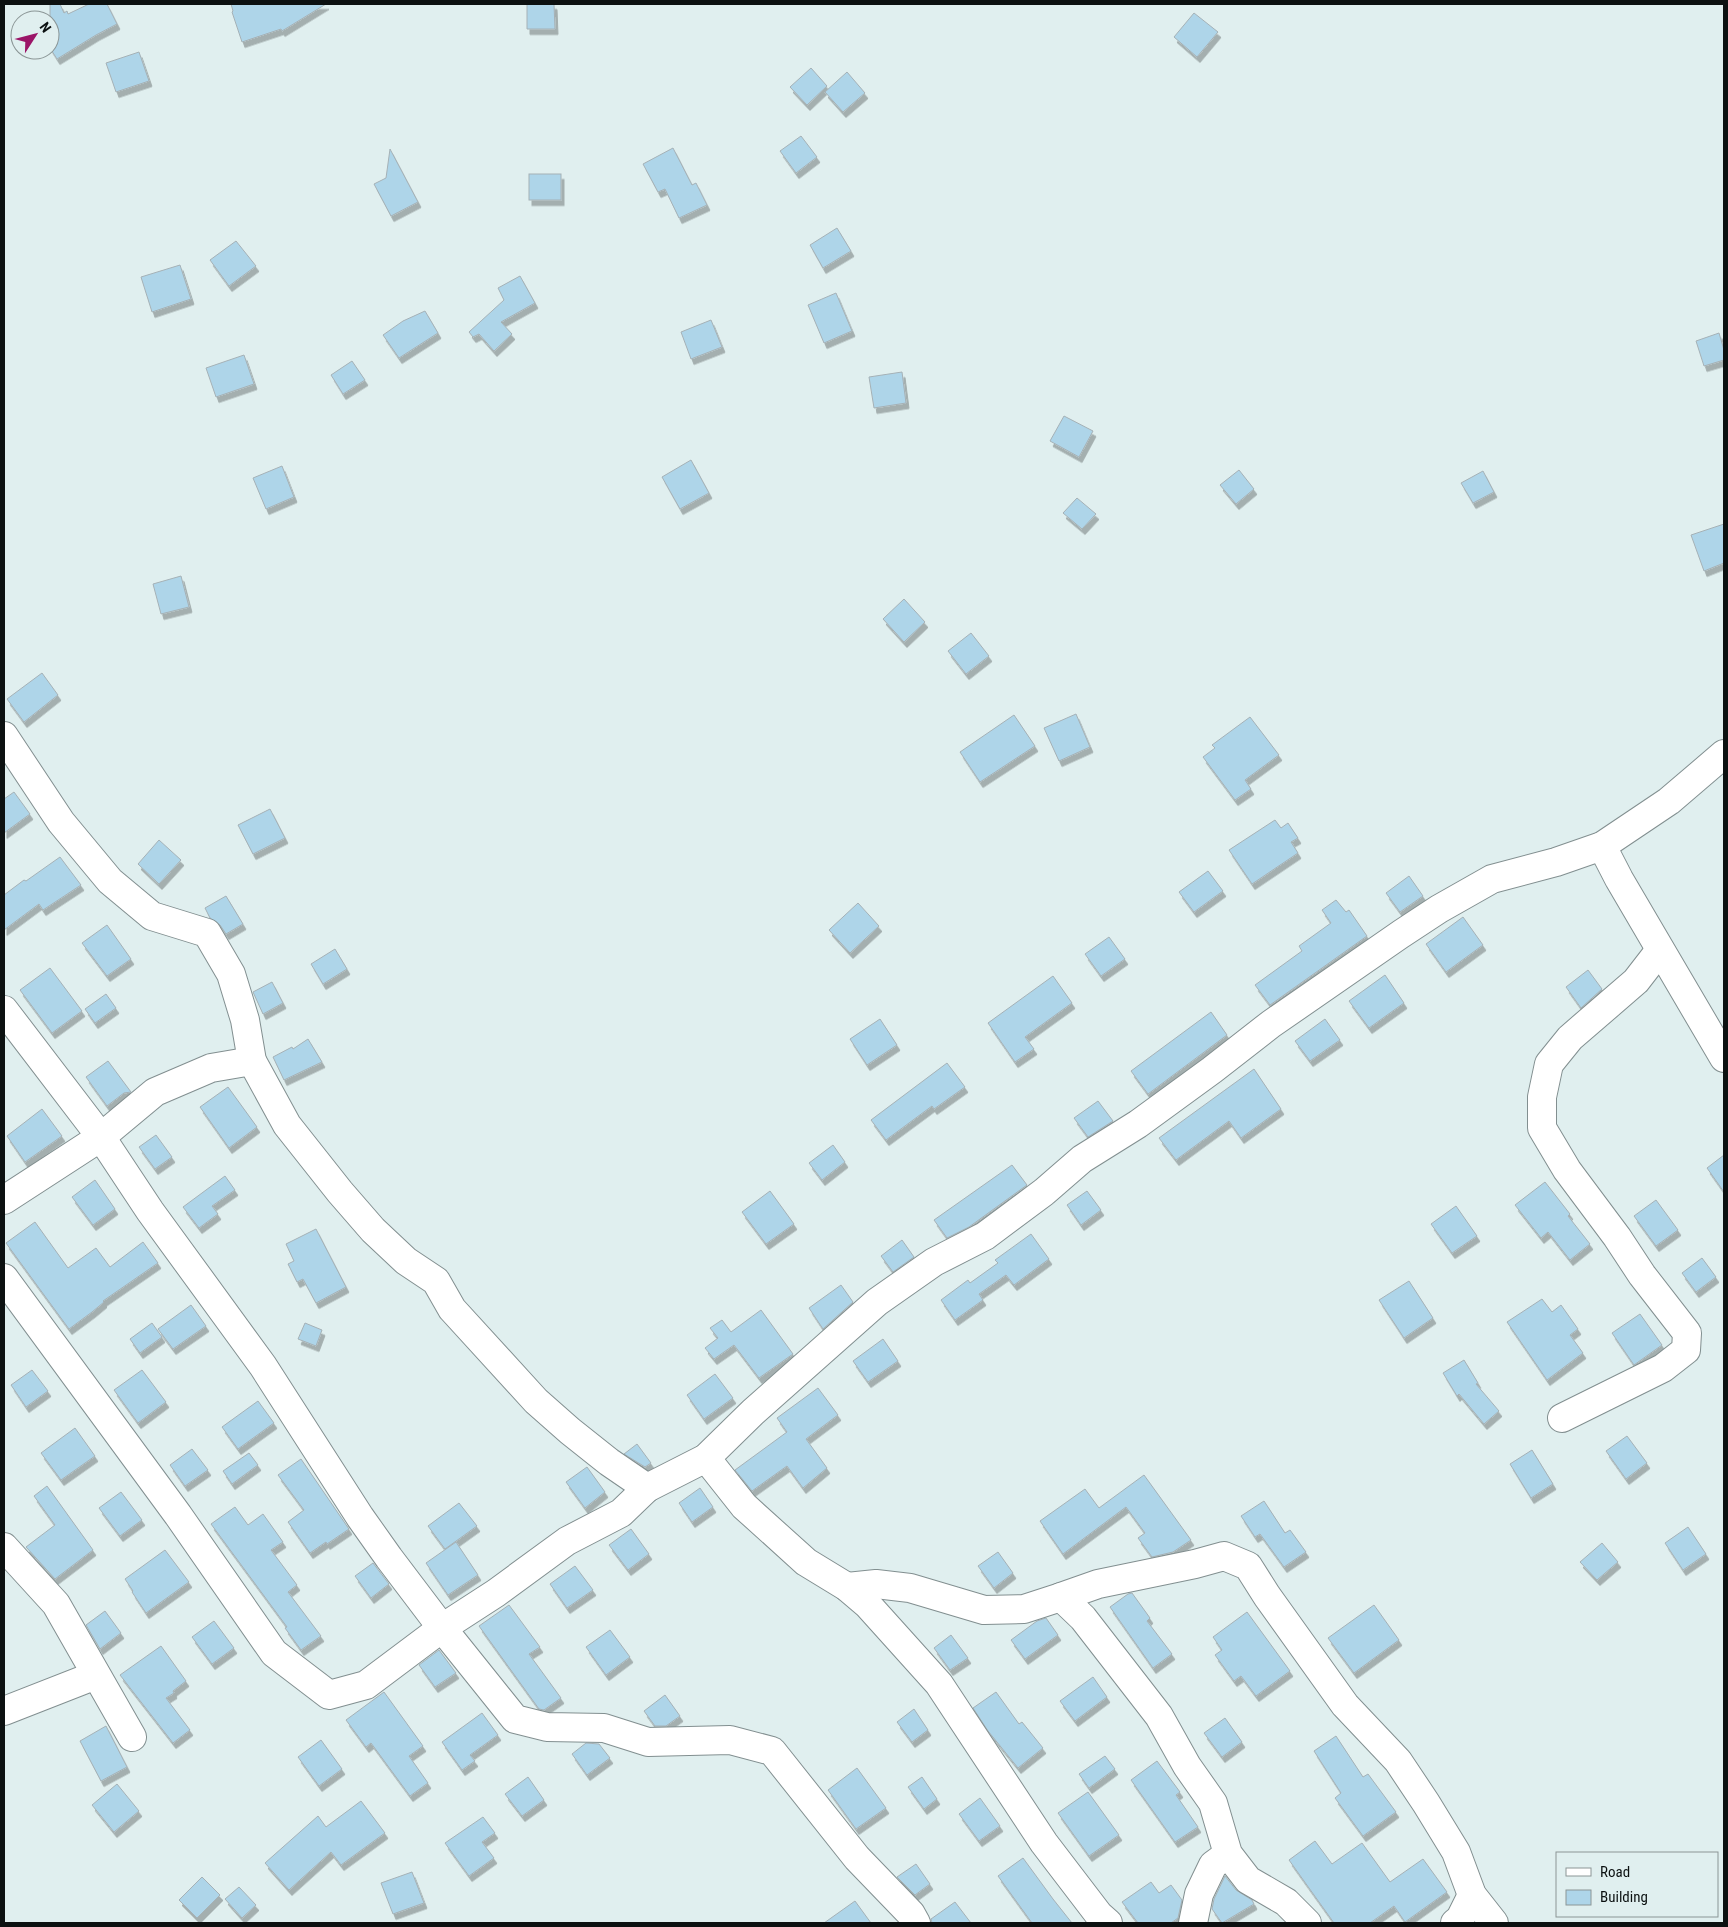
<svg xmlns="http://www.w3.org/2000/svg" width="1728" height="1927" font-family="'Roboto Condensed',sans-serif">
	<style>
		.building { fill: #aed5e9; stroke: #a5b1b6; filter: url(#shadow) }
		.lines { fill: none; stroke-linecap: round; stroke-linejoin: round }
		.minor-casing { stroke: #828f90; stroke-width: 30 }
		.minor { stroke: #fff; stroke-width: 28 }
	</style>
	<defs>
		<filter id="shadow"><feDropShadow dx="3" dy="5.5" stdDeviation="0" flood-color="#0004"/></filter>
	</defs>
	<rect width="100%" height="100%" fill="#e0efef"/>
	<g class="building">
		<polygon points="50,4 60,4 64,13 67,11 68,14 89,4 107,4 117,24 96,35 57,59 50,48"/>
		<polygon points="231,4 326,4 282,31 281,29 242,42 232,12 233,11"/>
		<polygon points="527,4 554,4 555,29 527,29"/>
		<polygon points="1194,13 1218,32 1197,57 1174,37"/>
		<polygon points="139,52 149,81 116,92 106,63"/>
		<polygon points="811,68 827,86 807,105 790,87"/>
		<polygon points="847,72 865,93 843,112 825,92"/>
		<polygon points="801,136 817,157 796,173 780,151"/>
		<polygon points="673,148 692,185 696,183 707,205 679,218 665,189 658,192 643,164"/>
		<polygon points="390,149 418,202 391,216 374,184 386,178"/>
		<rect x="529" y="174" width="32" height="26"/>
		<polygon points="837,228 851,251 823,268 810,245"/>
		<polygon points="236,241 256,266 229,286 210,260"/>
		<polygon points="180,265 191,299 152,312 141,277"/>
		<polygon points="520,276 535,303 501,322 512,334 494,351 479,334 473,337 469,332 504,300 498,288"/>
		<polygon points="836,293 852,331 824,343 808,305"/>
		<polygon points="425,311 438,333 399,358 383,335 403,321"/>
		<polygon points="711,320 722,347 691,359 681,332"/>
		<polygon points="1719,333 1724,350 1724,360 1704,366 1696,341"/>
		<polygon points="244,355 254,384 216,397 206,368"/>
		<polygon points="352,361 365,380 343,394 331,375"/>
		<polygon points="902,372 906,403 874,408 869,377"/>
		<polygon points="1064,416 1093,431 1079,457 1050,441"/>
		<polygon points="691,460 709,493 680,509 662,477"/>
		<polygon points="282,466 294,497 266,509 253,478"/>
		<polygon points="1239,470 1254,489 1236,504 1220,485"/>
		<polygon points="1483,471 1494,492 1473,503 1461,483"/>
		<polygon points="1077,498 1096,514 1082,529 1063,513"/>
		<polygon points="1724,524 1724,563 1704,571 1691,535"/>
		<polygon points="181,576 189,607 161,614 153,584"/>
		<polygon points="904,599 925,622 904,642 883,619"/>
		<polygon points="971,633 989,656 966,674 948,651"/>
		<polygon points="42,673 58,695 24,722 7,699"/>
		<polygon points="1076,714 1090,747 1059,761 1044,728"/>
		<polygon points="1014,715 1035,746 980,782 960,752"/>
		<polygon points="1250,717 1279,755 1245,780 1251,789 1235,800 1203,757 1215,748 1212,745"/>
		<polygon points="14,792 30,814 4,833 4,799"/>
		<polygon points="270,809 285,838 253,854 238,825"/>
		<polygon points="1275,820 1281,828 1288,823 1298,838 1291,842 1298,853 1252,884 1229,850"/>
		<polygon points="159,840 181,860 159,884 138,864"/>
		<polygon points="60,857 81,885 43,910 39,904 4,930 4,895 24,880 26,881"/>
		<polygon points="1208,871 1223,891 1194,912 1179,892"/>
		<polygon points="1409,876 1423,896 1400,912 1386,893"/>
		<polygon points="226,896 243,924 226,934 220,925 210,918 205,908"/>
		<polygon points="1336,900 1346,912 1349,910 1367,936 1270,1005 1255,985 1302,951 1299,946 1331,923 1322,910"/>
		<polygon points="858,903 879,926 850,953 829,930"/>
		<polygon points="1463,917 1483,945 1446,972 1426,944"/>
		<polygon points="107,925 131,959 107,976 82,943"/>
		<polygon points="1109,937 1125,959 1101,976 1085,954"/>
		<polygon points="335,949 347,969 323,984 311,964"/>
		<polygon points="50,968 82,1011 52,1033 20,990"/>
		<polygon points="1588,970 1602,989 1581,1008 1566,987"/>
		<polygon points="1385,975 1404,1003 1369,1028 1349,1001"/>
		<polygon points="1053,976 1072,1003 1025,1037 1034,1049 1015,1062 988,1023"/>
		<polygon points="272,982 283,1003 263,1014 253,992"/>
		<polygon points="106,994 116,1008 95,1023 85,1009"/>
		<polygon points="1211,1012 1227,1035 1148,1094 1131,1071"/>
		<polygon points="880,1019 897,1045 867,1065 850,1039"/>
		<polygon points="1325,1019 1340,1040 1310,1061 1295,1041"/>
		<polygon points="308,1039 322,1062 284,1080 273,1057 292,1047 293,1049"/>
		<polygon points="108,1061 131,1092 124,1093 107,1106 86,1077"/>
		<polygon points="947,1063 965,1087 934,1109 932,1106 886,1140 871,1120"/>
		<polygon points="1254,1069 1281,1109 1241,1138 1229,1121 1176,1160 1159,1138"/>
		<polygon points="228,1087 257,1127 229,1148 200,1107"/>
		<polygon points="1098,1101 1113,1121 1088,1137 1074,1118"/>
		<polygon points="42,1109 62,1136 25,1162 7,1136"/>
		<polygon points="156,1135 172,1157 155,1169 139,1147"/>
		<polygon points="833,1145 845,1162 822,1180 809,1163"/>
		<polygon points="1724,1155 1724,1192 1707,1168"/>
		<polygon points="1012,1165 1027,1185 969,1227 947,1238 934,1220"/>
		<polygon points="225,1176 235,1190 212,1206 218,1214 199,1228 183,1207"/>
		<polygon points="95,1180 115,1209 93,1225 72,1197"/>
		<polygon points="1545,1182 1570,1214 1568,1216 1590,1244 1570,1260 1548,1232 1541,1238 1515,1205"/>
		<polygon points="770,1191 794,1224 766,1244 742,1212"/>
		<polygon points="1087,1191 1101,1210 1081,1225 1067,1205"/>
		<polygon points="1656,1200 1678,1230 1656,1246 1634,1216"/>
		<polygon points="1456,1206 1477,1236 1452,1253 1431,1224"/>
		<polygon points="35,1222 68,1268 96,1248 110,1267 143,1242 158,1263 103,1301 104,1302 92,1312 69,1329 6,1243"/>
		<polygon points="316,1229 346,1287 316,1303 303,1279 297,1282 288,1264 294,1261 286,1244"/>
		<polygon points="1031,1234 1049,1259 1014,1285 1006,1275 979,1294 983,1300 955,1320 941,1300 968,1280 970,1283 998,1263 995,1260"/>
		<polygon points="902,1240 914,1257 893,1272 881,1256"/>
		<polygon points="1702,1258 1716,1277 1696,1292 1682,1273"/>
		<polygon points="1409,1281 1433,1318 1404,1338 1379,1300"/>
		<polygon points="841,1285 853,1302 823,1329 809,1308"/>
		<polygon points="1542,1299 1552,1312 1561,1305 1578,1329 1570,1335 1583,1353 1547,1380 1507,1322"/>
		<polygon points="191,1305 206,1326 173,1349 158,1329"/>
		<polygon points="761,1310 793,1354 759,1378 734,1345 714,1359 705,1348 718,1338 710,1328 722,1320 731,1332"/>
		<polygon points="1640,1314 1662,1345 1634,1365 1612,1333"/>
		<polygon points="152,1323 162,1337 140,1353 130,1339"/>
		<polygon points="305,1323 322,1330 316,1346 298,1339"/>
		<polygon points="883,1339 898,1361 868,1382 853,1361"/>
		<polygon points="1464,1360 1478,1383 1476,1384 1499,1411 1484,1424 1459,1394 1457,1396 1443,1373"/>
		<polygon points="32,1370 48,1391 26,1407 11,1385"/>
		<polygon points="142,1370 166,1402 138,1423 114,1390"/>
		<polygon points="715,1374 733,1398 704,1419 687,1395"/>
		<polygon points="818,1388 838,1415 806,1439 827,1468 803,1488 787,1466 752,1491 735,1470 787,1432 777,1418"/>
		<polygon points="258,1401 274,1423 238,1449 222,1427"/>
		<polygon points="75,1428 95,1456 61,1480 41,1453"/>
		<polygon points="1627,1436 1647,1463 1626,1479 1606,1451"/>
		<polygon points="637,1444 651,1463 645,1467 624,1454"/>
		<polygon points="192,1449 208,1470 185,1486 170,1465"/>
		<polygon points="1532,1450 1553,1484 1531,1498 1510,1464"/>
		<polygon points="249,1453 258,1465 232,1484 223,1471"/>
		<polygon points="301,1459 349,1529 327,1544 326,1542 310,1553 288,1522 304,1510 278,1475"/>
		<polygon points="587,1467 605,1492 585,1508 566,1482"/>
		<polygon points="1144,1475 1191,1540 1173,1552 1152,1557 1138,1538 1145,1533 1126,1507 1063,1554 1040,1521 1085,1489 1099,1508"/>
		<polygon points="47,1486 93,1550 55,1579 26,1547 55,1525 34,1496"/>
		<polygon points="700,1488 713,1507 692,1522 679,1503"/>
		<polygon points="121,1492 142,1520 120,1536 99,1508"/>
		<polygon points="1264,1501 1285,1533 1290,1530 1306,1552 1284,1567 1260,1534 1255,1537 1241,1516"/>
		<polygon points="459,1503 477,1526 445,1549 428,1526"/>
		<polygon points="235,1507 248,1525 263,1514 283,1542 271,1550 297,1585 288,1592 321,1636 301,1650 285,1628 287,1627 211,1524"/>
		<polygon points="1688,1527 1706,1554 1683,1570 1665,1543"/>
		<polygon points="631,1529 649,1554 628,1570 609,1545"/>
		<polygon points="456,1542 478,1575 448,1595 426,1563"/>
		<polygon points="1602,1543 1618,1562 1597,1580 1580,1562"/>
		<polygon points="165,1550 189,1582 146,1613 132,1592 133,1591 125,1579"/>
		<polygon points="998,1552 1013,1573 994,1588 978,1566"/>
		<polygon points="373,1563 389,1584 371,1598 355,1576"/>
		<polygon points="575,1566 593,1590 567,1608 550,1584"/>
		<polygon points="1132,1593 1150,1618 1147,1621 1172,1654 1153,1668 1110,1607 1128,1594"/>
		<polygon points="509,1605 540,1647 529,1654 561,1698 544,1710 539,1709 479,1626"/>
		<polygon points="1374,1605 1399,1640 1354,1673 1328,1638"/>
		<polygon points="105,1611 121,1633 100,1649 86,1625"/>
		<polygon points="1247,1612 1290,1671 1256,1696 1241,1676 1234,1681 1215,1655 1222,1650 1213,1637"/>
		<polygon points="1046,1618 1058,1635 1025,1659 1011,1640 1037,1621"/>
		<polygon points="214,1621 234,1648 212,1664 192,1637"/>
		<polygon points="610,1630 630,1657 606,1675 586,1647"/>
		<polygon points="951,1635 968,1658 950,1670 934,1648"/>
		<polygon points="161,1646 186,1681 173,1691 174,1693 166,1698 190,1730 173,1743 120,1675"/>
		<polygon points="439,1650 456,1673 435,1687 419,1665"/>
		<polygon points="1093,1677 1107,1697 1075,1721 1060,1701"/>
		<polygon points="384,1692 423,1746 409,1756 428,1783 410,1796 371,1743 366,1747 346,1720"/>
		<polygon points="996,1692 1019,1724 1022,1722 1043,1748 1018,1768 988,1731 973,1708"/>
		<polygon points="665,1695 680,1716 666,1726 655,1726 644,1711"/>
		<polygon points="914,1709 928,1730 912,1742 897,1722"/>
		<polygon points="482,1713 498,1735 470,1755 475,1761 462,1770 442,1742"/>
		<polygon points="1225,1718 1242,1742 1222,1757 1204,1733"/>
		<polygon points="106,1726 127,1767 101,1781 80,1741"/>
		<polygon points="1336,1736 1363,1777 1368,1774 1396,1812 1363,1836 1335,1798 1341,1793 1314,1751"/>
		<polygon points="321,1740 342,1769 319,1786 298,1757"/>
		<polygon points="586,1743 599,1744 610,1758 587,1775 572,1754"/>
		<polygon points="1105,1756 1115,1769 1089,1788 1079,1774"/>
		<polygon points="1157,1761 1180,1792 1176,1795 1198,1827 1175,1842 1131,1780"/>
		<polygon points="857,1768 886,1808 856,1829 828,1790"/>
		<polygon points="528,1777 544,1800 522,1816 505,1794"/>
		<polygon points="922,1777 937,1799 924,1809 908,1787"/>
		<polygon points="117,1784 139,1811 114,1832 92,1805"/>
		<polygon points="1088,1792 1119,1835 1089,1856 1058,1813"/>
		<polygon points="980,1798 1000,1826 979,1841 959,1814"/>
		<polygon points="361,1801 385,1833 341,1865 331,1852 289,1890 265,1863 318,1816 326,1827"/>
		<polygon points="483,1817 495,1833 482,1842 494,1858 469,1876 445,1843"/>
		<polygon points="1315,1841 1332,1864 1362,1843 1390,1882 1423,1859 1447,1892 1405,1922 1394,1906 1370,1923 1334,1923 1289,1860"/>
		<polygon points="1023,1858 1053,1899 1072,1923 1032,1923 998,1876"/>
		<polygon points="916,1864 930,1884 915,1895 897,1877"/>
		<polygon points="412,1872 424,1903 393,1914 381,1883"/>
		<polygon points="1225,1876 1236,1890 1252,1900 1254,1904 1222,1923 1212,1909 1214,1899"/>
		<polygon points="202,1877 220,1895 197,1918 179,1900"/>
		<polygon points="1151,1882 1159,1893 1171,1885 1182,1900 1178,1918 1171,1923 1138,1923 1122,1902"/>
		<polygon points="239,1887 256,1905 242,1918 225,1899"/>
		<polygon points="855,1901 871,1923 824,1923"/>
		<polygon points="955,1902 971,1923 932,1923 931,1919"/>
	</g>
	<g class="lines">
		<g class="minor-casing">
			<g id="minor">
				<polyline points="4,736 61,822 110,881 152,916 207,933 231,974 245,1020 252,1061 287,1125 340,1192 373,1230 406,1261 436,1281 452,1309 536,1401 570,1431 609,1462 647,1488"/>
				<polyline points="1602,846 1619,879 1724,1058"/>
				<polyline points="4,1010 101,1137 150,1211 263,1366 360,1517 389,1558 442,1628 515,1719 547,1727 604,1728 648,1742 730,1740 772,1751 857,1858 911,1914 916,1923"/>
				<polyline points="4,1200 101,1137 155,1092 211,1068 252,1061"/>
				<polyline points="4,1278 178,1515 274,1653 329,1695 366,1685 442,1628 496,1593 567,1541 621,1513 647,1488 706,1458 753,1412 877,1302 934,1262 985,1236 1044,1192 1082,1159 1138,1124 1212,1070 1271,1024 1401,934 1439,909 1492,879 1556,862 1602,846 1669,801 1724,754"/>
				<polyline points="1562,1418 1663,1368 1686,1350 1687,1333 1642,1275 1617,1237 1567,1170 1542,1128 1542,1097 1549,1064 1570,1038 1636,981 1660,950"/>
				<polyline points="706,1458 744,1506 806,1562 847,1587 867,1604 939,1684 1044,1843 1099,1915 1108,1923"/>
				<polyline points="4,1547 56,1604 132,1737"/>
				<polyline points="847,1587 876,1584 910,1588 984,1610 1024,1609 1061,1597 1083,1618 1159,1716 1187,1766 1213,1803 1228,1854 1248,1880 1286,1902 1307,1923"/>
				<polyline points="1061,1597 1098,1584 1195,1564 1224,1556 1248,1566 1267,1596 1345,1705 1398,1761 1426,1803 1456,1852 1472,1895 1494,1923"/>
				<polyline points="4,1711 96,1675"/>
				<polyline points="1193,1923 1199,1894 1213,1865 1228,1854"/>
				<polyline points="1455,1923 1460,1919 1472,1895"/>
			</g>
		</g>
		<use href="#minor" class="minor"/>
	</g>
	<rect width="1728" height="1927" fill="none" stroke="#0c1111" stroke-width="10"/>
	<rect x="1556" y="1852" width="162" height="65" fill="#e0efef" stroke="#8b9696"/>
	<rect x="1566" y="1868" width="25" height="8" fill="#ffffff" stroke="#8b9696"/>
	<text x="1600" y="1877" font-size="15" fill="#0c1111">Road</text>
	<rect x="1566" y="1890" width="25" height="15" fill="#aed5e9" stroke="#8b9696"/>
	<text x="1600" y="1902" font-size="15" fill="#0c1111">Building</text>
	<g transform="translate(35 35) rotate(54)"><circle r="24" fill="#e0efef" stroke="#8b9696"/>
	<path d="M0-4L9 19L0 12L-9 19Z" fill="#9b1568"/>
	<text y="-8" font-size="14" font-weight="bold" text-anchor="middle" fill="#0c1111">N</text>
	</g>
</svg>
